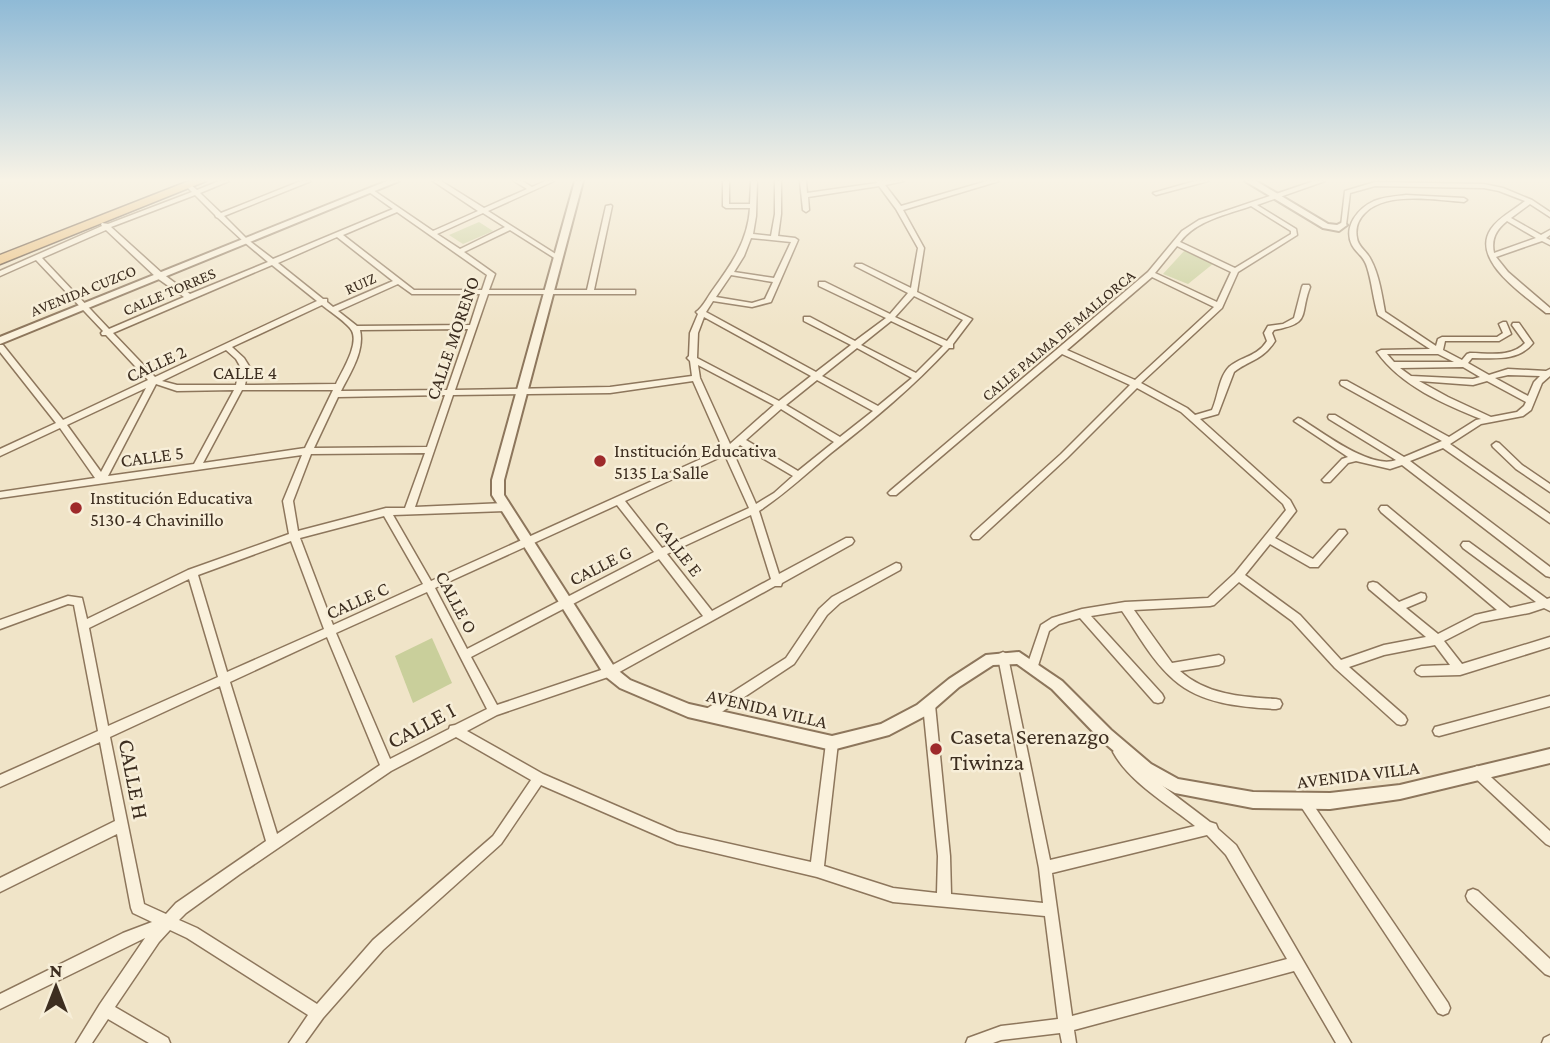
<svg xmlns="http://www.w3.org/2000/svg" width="1550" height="1043" font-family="'Crimson Pro',serif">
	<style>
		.green { fill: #c9cf9b }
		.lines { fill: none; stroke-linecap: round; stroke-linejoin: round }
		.minor-casing { stroke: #8d765c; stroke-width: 3 }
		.tertiary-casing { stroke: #8d765c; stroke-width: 4 }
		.trunk-casing { stroke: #5b4430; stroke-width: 3 }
		.minor { fill: #faf1dc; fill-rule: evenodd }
		.tertiary { fill: #faf1dc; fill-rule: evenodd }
		.trunk { fill: #eabe7c; fill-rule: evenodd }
		.poi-dot { fill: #9e2a2b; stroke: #f7eed8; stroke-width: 2.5 }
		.labels { text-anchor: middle; stroke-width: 5; stroke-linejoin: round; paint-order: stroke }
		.far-street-label { font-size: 16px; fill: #3d2e20; stroke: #f7eed8 }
		.street-label { font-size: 19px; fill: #3d2e20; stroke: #f7eed8 }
		.poi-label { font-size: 19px; fill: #3d2e20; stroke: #f7eed8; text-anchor: start }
		.near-street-label { font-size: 23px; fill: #3d2e20; stroke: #f7eed8 }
		.near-poi-label { font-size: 23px; fill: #3d2e20; stroke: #f7eed8; text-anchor: start }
	</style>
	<rect width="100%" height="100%" fill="#f0e4c8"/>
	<g class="green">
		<polygon points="479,222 493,231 463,244 449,235"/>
		<polygon points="1185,250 1214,263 1188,284 1163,274"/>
		<polygon points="432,638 452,683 413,703 395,656"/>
	</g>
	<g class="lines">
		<g class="minor-casing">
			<g id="minor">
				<path d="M219,181H229L200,193L221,213L301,181H311L224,216L247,239L273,259L393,209L369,192V190H373L433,231L478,211L433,181H441L484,208L527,189L514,181H522L532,187L545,181H554L488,211L562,258L560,259H556L510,230L464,252L495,274L489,290H587L606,206L611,205L612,206L594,290H635V294H488L455,390L610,387L692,376L690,361L687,358L689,356L690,333L698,314L696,312C703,307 707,298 712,291C731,265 748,241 750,208H726L723,206V181H729V204H750L751,181H757L756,216L753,234L771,236L775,214V181H781V214L778,236L795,238L798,240L771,302L752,307L713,301L706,312L816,372L851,345L804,321V317H810L855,341L886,318L819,286V282H825L890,314L908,293L855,266L856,264H862L911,288L918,248L896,209L879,186L808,197L809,210L806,212L803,210L800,181H806L807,193L877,183L876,181H904L885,185L901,206L987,181H999L903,210L924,248L917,292L972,319L953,344V348H949C913,387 873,420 831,453C807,473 785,494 759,511L779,574L846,538H852L854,541L852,544L782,583L781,586H775L614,675L497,715L467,731L543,774L677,832L811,862L826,743L828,739L832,738L836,739L838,743L824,866L893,888L937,893L938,856L923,705L925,701L929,700L933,701L935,705L950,856L951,894L1043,903L1039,868L998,657L999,654L1003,652L1007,654L1008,657L1050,860L1195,826C1169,805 1129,782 1113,752L1115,748L1119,746C1130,752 1141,769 1152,777C1171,793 1191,807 1210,822L1216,824L1218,829L1236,845L1351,1043H1336L1294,971L1074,1030L1076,1043H1062L1060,1033L1001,1040L993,1043H966L968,1038L1001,1026L1058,1019L1045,916L893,902L817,877L677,844L541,785L501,844L383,950L323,1018L305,1043H289L308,1015L187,938L170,930L159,942L115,1007L168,1038L170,1043H149L108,1019L92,1043H76L100,1004L145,938L0,1009V994L123,933L152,922L133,913L131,908L117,834L0,892V878L115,821L100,742L0,787V775L98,731L74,605L68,604L0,629V620L68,596L82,598L87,619L188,570L289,534L283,501L302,455L0,498V492L95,478L60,428L0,456V449L56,423L0,352V345H3L63,420L148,380L106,335H102L101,333L103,331L36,260L0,276V271L102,226L101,224L102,223L108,224L192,192L186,186L187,185H191L197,190ZM195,195L215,215L216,217L218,218L243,241L268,262L190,294L163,274L111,227ZM397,212L487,275L482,290H414L343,235ZM483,213L505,227L460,249L437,234ZM106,230L157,278L184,297L109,329L42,258ZM337,237L393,281L333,307L327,302V299H323L278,263ZM751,238L791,242L774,278L734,272L744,256ZM272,265L317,301L155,377L113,333ZM731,275L773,282L765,299L752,303L716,297ZM398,284L412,294H480L470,325L357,326L338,311ZM914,296L963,320L947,341L895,317ZM322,305C329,311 348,323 352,331C359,345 342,371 336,384L245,385L249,366L244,358L232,347ZM704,317L811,376L779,401L697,358L698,333ZM891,321L943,346L916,373L861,345ZM468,329L447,390L341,391C350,373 365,351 360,330ZM857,348L912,378L878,406L822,376ZM226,350L236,359L240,366L236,385H177L162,381ZM698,365L774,405L730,444L700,378ZM817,380L873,411L840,437L786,405ZM693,381L723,449L431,581L393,515L505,511L510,507L505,503L415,507L453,395L610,393ZM156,384L177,391L234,390L194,464L108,476ZM146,388L101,472L67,425ZM242,390H333L305,448L203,463ZM445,395L427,447L314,448L338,397ZM781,409L834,442L798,471L746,440ZM740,445L793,476L774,493L756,504L733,452ZM425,453L405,508H386L298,531L293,501L311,454ZM725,455L749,508L662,548L625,501ZM617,505L654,552L467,649L435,588ZM751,515L771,579L712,611L667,554ZM384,516L423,584L333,625L300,538ZM291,541L324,629L227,672L198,575ZM659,559L703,616L607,668L497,705L471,657ZM189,579L218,677L108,726L89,628ZM427,592L487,709L455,725L450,726L449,729L390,759L336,633ZM327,637L380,765L277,834L230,682ZM220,686L266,841L176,903L166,914L144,904L110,737ZM456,737L531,780L493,836L373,940L317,1004L197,928L179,920L186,913L240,874L391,771ZM1207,835L1226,855L1287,959L1072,1016L1052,873Z"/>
				<polygon points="1195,181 1208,181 1156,195 1153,193"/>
				<path d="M1314,181H1325L1257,205L1296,229L1297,235L1238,272L1222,308L1141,383L1187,408L1195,415L1212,410C1218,397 1219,377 1229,367C1242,356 1257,357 1267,341L1264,333L1268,326L1283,324L1294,318L1302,287L1303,285H1309L1310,287C1299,316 1312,323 1274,330L1272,333L1275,341C1263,360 1250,360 1234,372L1218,414L1200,419L1290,500L1296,511L1275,538L1313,559L1339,530H1345L1347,533L1318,567H1310L1270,544L1245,575L1300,615L1341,660L1384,645L1426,637L1369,589L1368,586L1369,583L1373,582L1377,583L1399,602L1421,593L1425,594L1426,597L1425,600L1406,608L1438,634L1475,615L1497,610L1381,512L1379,509L1381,506H1387L1510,608L1536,602L1463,548L1461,545L1463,542H1469L1547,599L1550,598V611L1544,608L1529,613L1481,622L1444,641L1462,664L1550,637V647L1460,675L1421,676L1417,674L1415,671L1417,668L1421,666L1450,665L1435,645L1384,655L1349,667L1405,716L1407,720L1405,724L1401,725L1397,724L1335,668L1292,621L1239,582L1214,605L1210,606L1134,610L1172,663L1219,655L1223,657L1224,660L1223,663L1219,665L1180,671C1207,695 1242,697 1276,699L1280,700L1282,704L1280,708L1276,709C1241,707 1201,704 1174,680C1152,661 1138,634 1122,611L1091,616L1162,694L1164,698L1162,702L1158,703L1154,702L1080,618L1059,624L1049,631L1037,669L1033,671L1029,669L1027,666L1040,628L1041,625L1052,618L1082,609L1125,602L1208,598L1235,573L1286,510L1283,504L1181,412L1137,388L1067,458L979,539H973L971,536L973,533L1061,454L1130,385L1062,354L896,495H890L888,493L890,491L1148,272L1182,231L1199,220ZM1251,206L1291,231V234L1235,268L1180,242C1197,220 1226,215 1251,206ZM1177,246L1231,272L1217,302L1155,273ZM1152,277L1214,307L1135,380L1067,350Z"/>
				<path d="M1375,182L1484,184L1503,188L1532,200L1550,212V217L1530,204L1511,218L1541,235L1550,230V235L1546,238L1550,240V245L1542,241L1496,257L1508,272L1550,308V313H1546C1524,295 1470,260 1491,229C1499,217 1514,210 1525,201L1499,191L1484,188L1375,186L1350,193L1346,225L1341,226L1345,191ZM1507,221L1536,238L1494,253C1491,239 1496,230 1507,221Z"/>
				<path d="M1406,195L1464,198L1467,200L1464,202C1436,200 1386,191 1365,213C1358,220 1355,228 1357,238C1358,247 1367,251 1371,260C1379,275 1382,295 1385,312L1436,346L1438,339L1442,337H1497L1503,333L1499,324L1503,322H1506L1511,334L1499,341H1445L1443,350L1462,360L1467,354L1470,353C1488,353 1511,358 1525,343L1512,325L1513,323H1519L1533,343C1518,362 1494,358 1472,358L1468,363L1489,375L1508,369L1546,371L1550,369V376L1542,383L1531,410L1523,416L1481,424L1450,444L1550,514V523L1443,448L1410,461L1550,567V577L1546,576L1402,465L1390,469L1356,461L1348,463L1330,482H1324L1322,480L1324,478L1342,459L1348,457L1294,421L1298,418L1301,419C1322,432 1371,470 1396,460L1329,419L1328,417L1329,415H1335L1404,457L1442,441L1341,385L1340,383L1341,381H1347L1449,437L1476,420L1481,419C1444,404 1401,386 1377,352L1381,350L1430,349L1378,315C1373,299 1372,282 1367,267C1364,256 1356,253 1352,245C1343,227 1358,208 1374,201C1384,197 1396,196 1406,195ZM1387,354H1438L1454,362H1394ZM1463,367L1480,377L1473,379L1411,376L1400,368ZM1508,375L1540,376L1534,382L1528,396L1495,378ZM1419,381L1473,385L1487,381L1526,402L1524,406L1517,412L1491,417L1448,397Z"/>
				<polygon points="1496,442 1499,443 1522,465 1550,484 1550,492 1516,469 1493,447 1492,445"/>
				<polygon points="896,563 900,564 901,567 900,570 840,603 827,615 794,664 711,719 707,720 703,719 701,715 703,711 786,658 819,609 832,597"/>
				<polygon points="1550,696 1550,706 1439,736 1435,735 1433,731 1435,727 1439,726"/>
				<polygon points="1477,766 1481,768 1550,831 1550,846 1546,844 1473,776 1471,772 1473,768"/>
				<polygon points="1304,795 1308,797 1448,1003 1450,1008 1448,1013 1443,1015 1438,1013 1300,805 1298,801 1300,797"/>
				<polygon points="1473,889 1478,891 1550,959 1550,976 1545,974 1468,901 1466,896 1468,891"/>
				<polygon points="1550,1035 1550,1043 1542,1043 1544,1038"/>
			</g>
		</g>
		<g class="tertiary-casing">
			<g id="tertiary">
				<polygon points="387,181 399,181 0,344 0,337"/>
				<polygon points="575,181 583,181 504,480 504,495 615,668 630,680 689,704 832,736 881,724 917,705 949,679 986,655 1019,652 1062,681 1111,730 1151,764 1178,779 1253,792 1330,793 1400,785 1550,749 1550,763 1400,799 1330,809 1253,808 1175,793 1141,774 1101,740 1052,689 1017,664 993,665 959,687 927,715 889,735 832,750 688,717 620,688 605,676 492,495 492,480"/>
				<polygon points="1245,181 1256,181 1328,224 1337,225 1343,222 1347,225 1339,231 1323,228"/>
			</g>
		</g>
		<g class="trunk-casing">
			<polygon id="trunk" points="189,181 206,181 0,264 0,255"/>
		</g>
		<use href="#minor" class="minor"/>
		<use href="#tertiary" class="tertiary"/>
		<use href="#trunk" class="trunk"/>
	</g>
	<linearGradient id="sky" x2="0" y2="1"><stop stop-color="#8fbad6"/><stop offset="0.55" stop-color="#f8f3e6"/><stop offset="1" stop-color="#f8f3e6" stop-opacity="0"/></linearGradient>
	<rect width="1550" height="328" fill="url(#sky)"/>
	<g class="poi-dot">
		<circle cx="600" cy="461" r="7"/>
		<circle cx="76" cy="508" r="7"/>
		<circle cx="936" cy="749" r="7"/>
	</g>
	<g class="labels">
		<g class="far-street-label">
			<text transform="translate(360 283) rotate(-24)" y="6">RUIZ</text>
			<text transform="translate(83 290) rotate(-22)" y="6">AVENIDA CUZCO</text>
			<text transform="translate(169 291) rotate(-23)" y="6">CALLE TORRES</text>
			<text transform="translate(1058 335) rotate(-40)" y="6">CALLE PALMA DE MALLORCA</text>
		</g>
		<g class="street-label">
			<text transform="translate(452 338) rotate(-71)" y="7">CALLE MORENO</text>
			<text transform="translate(156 363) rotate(-25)" y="7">CALLE 2</text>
			<text x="245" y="379">CALLE 4</text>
			<text transform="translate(152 456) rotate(-8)" y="7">CALLE 5</text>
			<text transform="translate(679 548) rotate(52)" y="7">CALLE E</text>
			<text transform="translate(600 565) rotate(-27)" y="7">CALLE G</text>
			<text transform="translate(357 600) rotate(-24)" y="7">CALLE C</text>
			<text transform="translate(457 602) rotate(62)" y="7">CALLE O</text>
			<text transform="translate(767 708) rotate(13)" y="7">AVENIDA VILLA</text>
			<text transform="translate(1358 774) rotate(-7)" y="7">AVENIDA VILLA</text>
		</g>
		<g class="poi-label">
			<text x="614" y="457">Institución Educativa<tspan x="614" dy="22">5135 La Salle</tspan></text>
			<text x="90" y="504">Institución Educativa<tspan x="90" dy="22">5130-4 Chavinillo</tspan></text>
		</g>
		<g class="near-street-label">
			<text transform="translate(421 725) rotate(-28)" y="8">CALLE I</text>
			<text transform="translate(134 779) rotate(79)" y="8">CALLE H</text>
		</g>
		<g class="near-poi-label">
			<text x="950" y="744">Caseta Serenazgo<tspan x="950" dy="26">Tiwinza</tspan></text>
		</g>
	</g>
	<g transform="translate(56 987)" stroke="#f7eed8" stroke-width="5" paint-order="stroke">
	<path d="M0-5L12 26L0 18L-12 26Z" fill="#3d2e20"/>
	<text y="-10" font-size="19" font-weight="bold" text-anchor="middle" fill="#3d2e20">N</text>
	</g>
</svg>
